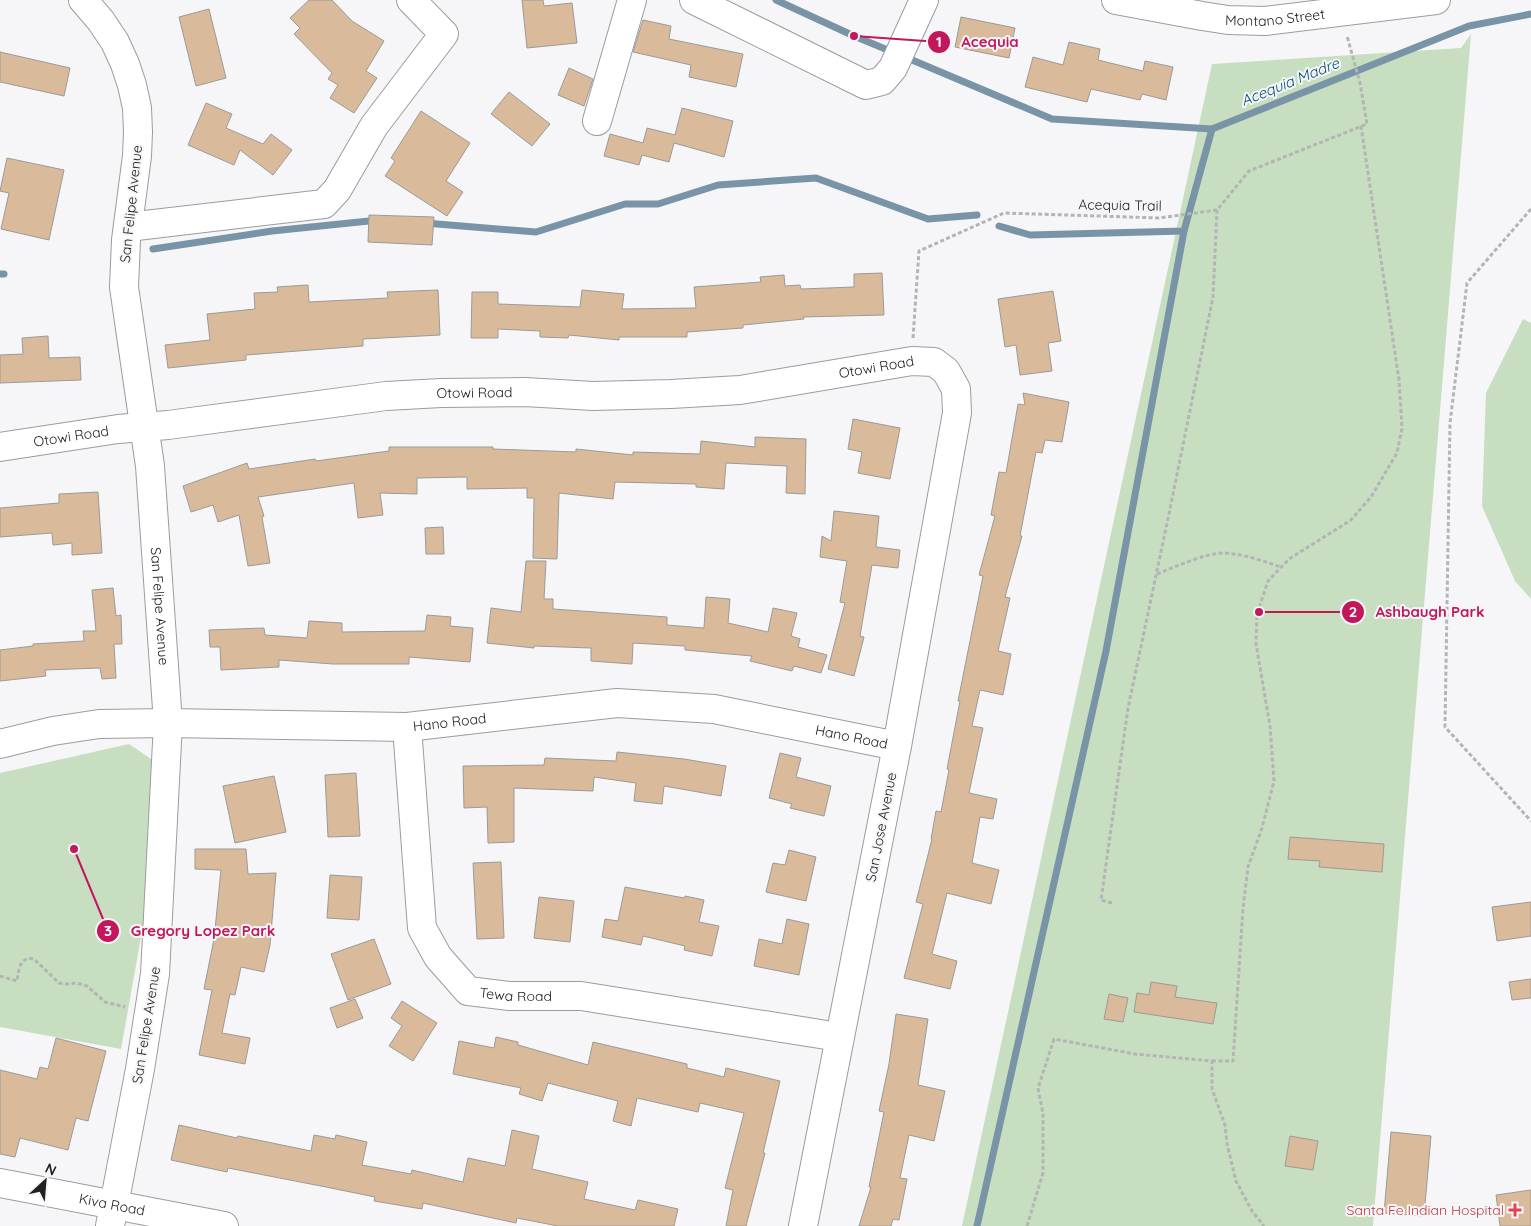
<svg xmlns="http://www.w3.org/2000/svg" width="1531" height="1226" font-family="Quicksand,sans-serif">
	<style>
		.green { fill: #c7dec0 }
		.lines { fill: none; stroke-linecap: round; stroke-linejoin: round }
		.stream { stroke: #7894a6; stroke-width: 7 }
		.building { fill: #d9bb9b; stroke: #9b9a98 }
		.minor-casing { stroke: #9c9c9e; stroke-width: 30 }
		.path { stroke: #b4b4b7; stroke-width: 3; stroke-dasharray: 4 2.5; stroke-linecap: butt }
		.minor { stroke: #fff; stroke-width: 28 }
		.health-dot { fill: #e0444e; stroke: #f6f6f9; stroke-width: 2 }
		.labels { text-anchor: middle; stroke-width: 4; stroke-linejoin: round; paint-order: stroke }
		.street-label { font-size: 14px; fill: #212122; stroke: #f6f6f9 }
		.health-label { font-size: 14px; fill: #be3a42; stroke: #f6f6f9; text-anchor: end }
		.water-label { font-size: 15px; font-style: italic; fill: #045071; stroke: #f6f6f9 }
		.leader { fill: none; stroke: #c2185b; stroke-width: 2 }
		.callout-dot { fill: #c2185b; stroke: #f6f6f9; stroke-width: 2 }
		.mark-label { font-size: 15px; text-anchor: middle; font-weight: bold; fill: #fff }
		.callout-label { font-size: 15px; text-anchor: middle; font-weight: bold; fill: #c2185b; stroke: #f6f6f9; stroke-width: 4; stroke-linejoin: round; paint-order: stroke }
	</style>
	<rect width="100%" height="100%" fill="#f6f6f9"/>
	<g class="green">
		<polygon points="1471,34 1373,1226 962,1226 1212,64 1461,48"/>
		<polygon points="1523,319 1531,323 1531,599 1515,581 1482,506 1486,393"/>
		<polygon points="129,744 154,761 143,926 121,1049 0,1027 0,773"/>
	</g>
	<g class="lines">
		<g class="stream">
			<polyline points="776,0 854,36 895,53"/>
			<polyline points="905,57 1052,119 1212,129 1469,26 1531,14"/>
			<polyline points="425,223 536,232 625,204 658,204 718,185 816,178 928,219 977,215"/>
			<polyline points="999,226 1030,235 1184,231 1212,129"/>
			<polyline points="153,249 272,231 369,221"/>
			<polyline points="0,274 4,274"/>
			<polyline points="977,1226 1106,651 1184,231"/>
		</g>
	</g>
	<g class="building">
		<polygon points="309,0 332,0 352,21 384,41 366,71 377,78 354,113 330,98 338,85 328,79 332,73 294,34 300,28 290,18"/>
		<polygon points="522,0 543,0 544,6 572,3 577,43 527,48"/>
		<polygon points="209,9 226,78 196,86 179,17"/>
		<polygon points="961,17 1015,28 1009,58 955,47"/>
		<polygon points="643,20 671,26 669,39 743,54 736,87 689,77 691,65 633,52"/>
		<polygon points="1069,42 1100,49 1098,60 1143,71 1145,61 1173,67 1166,100 1142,94 1140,100 1091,89 1087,102 1025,87 1033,57 1063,65"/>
		<polygon points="0,52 70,68 64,96 0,82"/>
		<polygon points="569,68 593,79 584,106 558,95"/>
		<polygon points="509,92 550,124 532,146 491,114"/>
		<polygon points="206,103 232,114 226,128 263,144 271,134 292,150 273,175 240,150 234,165 188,145"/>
		<polygon points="682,108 733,121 724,157 674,143 669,162 642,155 639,165 604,156 610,134 643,143 647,128 675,135"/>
		<polygon points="421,111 470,143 446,181 463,192 447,216 385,176 395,161 391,158"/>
		<polygon points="7,158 64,170 49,240 1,229 9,193 0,191"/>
		<polygon points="369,215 434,217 432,245 368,242"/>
		<polygon points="882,273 884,315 803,317 804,319 743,325 743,328 687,332 687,337 619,337 619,340 569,335 568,338 540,337 540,331 498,329 498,338 471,338 472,292 498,292 498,304 580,307 582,290 624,294 622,309 696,308 694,287 761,282 760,277 784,275 785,286 800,285 801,289 854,287 854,274"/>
		<polygon points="308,285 309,302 388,298 387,292 438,290 440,335 363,339 363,346 246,355 246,360 168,368 165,345 210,340 207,314 255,309 254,293 278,292 277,287"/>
		<polygon points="1053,291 1061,341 1048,343 1052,371 1020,375 1016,345 1005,347 998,299"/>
		<polygon points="48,336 49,358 80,357 81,380 0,383 0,355 23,354 22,338"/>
		<polygon points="1023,393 1069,402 1062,442 1045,440 1042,453 1036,452 1020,536 1022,536 1005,597 1010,598 998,651 1011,654 1003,695 980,690 972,726 983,728 969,793 997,799 993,819 980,817 972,863 999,870 991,904 947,893 932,954 957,961 950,989 904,978 923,904 916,902 932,839 931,839 936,811 941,812 949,770 947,769 960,701 958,701 983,576 979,575 995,516 991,515 999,472 1006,473 1018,404 1025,405"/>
		<polygon points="853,419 900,428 890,479 858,473 862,452 848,449"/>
		<polygon points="755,437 806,439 805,494 786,493 787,466 726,463 724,489 696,487 696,484 615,482 613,499 559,493 557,559 533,558 534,498 527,498 527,488 467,489 467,477 417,478 417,494 380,493 383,515 358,518 354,483 258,497 264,516 262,517 270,563 248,566 239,515 218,522 213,505 191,512 183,486 247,463 249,469 315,459 316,461 389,451 389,447 493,447 493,449 576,452 576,449 633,455 633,452 700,454 701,441 755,447"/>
		<polygon points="98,492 102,553 72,555 72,543 53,545 52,533 0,537 0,508 59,503 59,494"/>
		<polygon points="834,511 879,516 876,547 900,550 898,568 872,565 860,636 864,637 854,676 828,669 845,603 840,602 847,561 820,557 822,536 831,541"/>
		<polygon points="443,527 444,554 426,554 425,528"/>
		<polygon points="526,561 546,561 544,599 553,599 553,609 667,617 667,625 704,628 706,597 730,599 728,623 768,632 773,608 797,613 791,636 800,639 798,647 827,655 821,673 794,666 792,671 750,661 752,656 685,650 685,646 633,643 632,664 591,661 591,648 534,646 534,648 487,643 491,608 521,612"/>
		<polygon points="113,588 116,616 121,615 122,644 114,644 116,678 102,679 100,668 45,670 46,676 0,681 0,650 33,646 33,644 84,641 83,631 96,631 92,590"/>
		<polygon points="427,615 451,617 450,626 473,628 470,662 409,657 409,664 333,664 279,660 279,667 221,670 220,647 210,647 209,630 264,628 265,635 307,638 309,621 342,623 342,632 425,631"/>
		<polygon points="617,752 684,759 726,766 721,796 664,786 662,804 634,801 636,783 594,777 593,791 514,788 514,842 488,843 487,807 464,808 463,766 544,765 545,758 616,761"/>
		<polygon points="780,753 801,758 796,777 831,786 824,816 790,808 792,804 769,798"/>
		<polygon points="356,773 360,836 328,837 325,775"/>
		<polygon points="274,776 286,832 235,843 223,786"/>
		<polygon points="1290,837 1384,844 1382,872 1319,867 1320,861 1288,859"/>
		<polygon points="195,849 246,849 248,874 276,873 270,945 264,972 241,967 235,995 230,994 222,1033 250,1038 245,1064 199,1055 212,990 204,989 214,939 221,870 195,869"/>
		<polygon points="789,850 816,857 806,901 766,892 773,863 785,865"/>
		<polygon points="501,862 504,938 477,939 473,863"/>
		<polygon points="330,875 362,877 359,920 327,918"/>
		<polygon points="625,887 684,898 685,896 704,900 699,922 719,926 712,956 684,950 685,946 643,936 641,945 602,937 605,919 618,921"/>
		<polygon points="539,897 574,901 570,942 534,938"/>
		<polygon points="1531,902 1531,936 1497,941 1492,907"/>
		<polygon points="787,919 809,924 799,975 754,966 759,939 782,944"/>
		<polygon points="374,939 391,984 348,1000 331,954"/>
		<polygon points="1531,979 1531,998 1512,1000 1509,982"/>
		<polygon points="1151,982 1177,986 1175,997 1217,1003 1213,1024 1134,1012 1137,993 1149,995"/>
		<polygon points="1109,994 1128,998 1123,1022 1104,1019"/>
		<polygon points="355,999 363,1018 337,1028 330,1008"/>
		<polygon points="402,1001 437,1023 413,1061 389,1046 402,1026 391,1018"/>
		<polygon points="896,1014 928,1019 918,1085 945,1091 934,1141 909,1135 900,1178 907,1179 899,1220 893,1219 891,1226 859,1226 871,1187 869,1187 884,1112 879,1111 889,1064"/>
		<polygon points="496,1037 518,1042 518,1045 588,1065 593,1042 687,1064 687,1068 724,1077 726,1068 780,1081 763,1153 765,1153 746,1226 726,1226 733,1190 725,1188 744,1113 700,1103 698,1112 637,1098 631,1126 613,1121 618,1101 548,1083 542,1101 519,1094 521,1088 453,1074 459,1041 494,1048"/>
		<polygon points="56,1038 106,1051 88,1121 76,1118 68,1150 20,1138 15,1157 0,1154 0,1070 37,1079 40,1067 48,1069"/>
		<polygon points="179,1125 237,1138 238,1136 311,1151 314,1135 335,1139 336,1135 367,1142 362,1165 411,1174 412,1170 463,1182 468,1158 505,1166 512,1130 539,1136 532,1169 588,1182 584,1199 635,1210 638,1200 678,1209 674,1226 558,1226 517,1218 516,1223 423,1203 422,1209 374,1201 375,1197 326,1187 228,1168 227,1172 171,1160"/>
		<polygon points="1391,1132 1431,1136 1424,1216 1384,1213"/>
		<polygon points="1290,1136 1318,1141 1313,1170 1285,1166"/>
		<polygon points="1531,1190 1531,1226 1500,1226 1496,1195"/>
	</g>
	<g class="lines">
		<g class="minor-casing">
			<g id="minor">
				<path id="s1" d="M83,0L101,21L115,42L125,64L132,85L137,108L138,132L137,156L126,240L124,287L150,466L168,723L155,974L140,1069L110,1226"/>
				<polyline points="694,0 866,85 882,81 893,68 924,0"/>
				<path id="s2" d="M1116,0L1202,16L1228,20L1265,21L1436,0"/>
				<polyline points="597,121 632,0"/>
				<polyline points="128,227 324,204 337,190 374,126 444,34 411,0"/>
				<path id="s3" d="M0,447L118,429L168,425L386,396L441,393L525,392L593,396L671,394L740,390L912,361L934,362L946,371L956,389L957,413L897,746L803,1226"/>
				<path id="s4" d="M407,727L422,928L438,957L468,991L510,996H581L839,1037"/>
				<path id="s5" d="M0,744L53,731L99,724L168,723L407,727L617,703L714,709L897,746"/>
				<path id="s6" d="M0,1183L224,1226"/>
			</g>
		</g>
		<g class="path">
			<polyline points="1531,209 1467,283 1450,423 1445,727 1531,821"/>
			<polyline points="913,338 919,251 1004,213 1159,218 1217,210 1249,171 1367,124 1360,83 1347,36"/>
			<path d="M1157,574C1175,567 1205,553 1224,553C1244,554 1263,561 1281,567"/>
			<polyline points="1112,903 1101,900 1128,708 1170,509 1213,297 1217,210"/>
			<path d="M0,976L17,981C19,970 19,956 34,959L59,983L67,984L76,983L87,986L105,1002L125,1007"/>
			<polyline points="1212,1061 1233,1061 1243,908 1248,867 1262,828 1274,781 1270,726 1256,644 1257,614 1268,581 1289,559 1351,520 1371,497 1397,453 1402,428 1399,380 1361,126"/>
			<polyline points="1027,1226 1043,1173 1043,1114 1038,1088 1054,1039 1135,1054 1212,1061 1212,1089 1225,1125 1227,1144 1236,1181 1252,1211 1264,1226"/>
		</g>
		<use href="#minor" class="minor"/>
	</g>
	<path class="health-dot" d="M1512.5 1202.5h5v5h5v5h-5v5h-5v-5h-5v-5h5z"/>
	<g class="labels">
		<g class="street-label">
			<text dy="5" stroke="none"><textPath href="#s2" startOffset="161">Montano Street</textPath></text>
			<text transform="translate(131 204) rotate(-84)" y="5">San Felipe Avenue</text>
			<text transform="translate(1120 205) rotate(1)" y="5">Acequia Trail</text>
			<text dy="5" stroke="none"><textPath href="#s3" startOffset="882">Otowi Road</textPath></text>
			<text dy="5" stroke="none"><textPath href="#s3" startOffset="478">Otowi Road</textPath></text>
			<text dy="5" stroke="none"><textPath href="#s3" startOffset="72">Otowi Road</textPath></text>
			<text dy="5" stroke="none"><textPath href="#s1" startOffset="624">San Felipe Avenue</textPath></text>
			<text dy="5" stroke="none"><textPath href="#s5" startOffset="452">Hano Road</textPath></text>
			<text dy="5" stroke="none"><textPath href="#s5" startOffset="858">Hano Road</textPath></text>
			<text transform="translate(881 827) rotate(-79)" y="5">San Jose Avenue</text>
			<text dy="5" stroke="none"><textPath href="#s4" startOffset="328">Tewa Road</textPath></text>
			<text transform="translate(146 1025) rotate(-81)" y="5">San Felipe Avenue</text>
			<text dy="5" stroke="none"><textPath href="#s6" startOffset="114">Kiva Road</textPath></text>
		</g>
		<g class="health-label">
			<text x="1504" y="1215">Santa Fe Indian Hospital</text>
		</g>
		<g class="water-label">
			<text transform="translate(1290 82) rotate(-22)" y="5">Acequia Madre</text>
		</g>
	</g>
	<path class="leader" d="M854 36L939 42M1259 612L1353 612M74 849L108 931"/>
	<g class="callout-dot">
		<circle cx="854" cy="36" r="5"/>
		<circle cx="1259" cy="612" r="5"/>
		<circle cx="74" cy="849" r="5"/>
		<circle cx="939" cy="42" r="12"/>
		<circle cx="1353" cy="612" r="12"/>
		<circle cx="108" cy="931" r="12"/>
	</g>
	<g class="mark-label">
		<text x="939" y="47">1</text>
		<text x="1353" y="617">2</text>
		<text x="108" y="936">3</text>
	</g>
	<g class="callout-label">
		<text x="990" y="47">Acequia</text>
		<text x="1430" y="617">Ashbaugh Park</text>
		<text x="203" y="936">Gregory Lopez Park</text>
	</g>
	<g transform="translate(45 1181) rotate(26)" stroke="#f6f6f9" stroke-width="4" paint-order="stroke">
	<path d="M0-4L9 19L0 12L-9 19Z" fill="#212122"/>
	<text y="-8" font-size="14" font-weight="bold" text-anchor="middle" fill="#212122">N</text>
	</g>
</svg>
